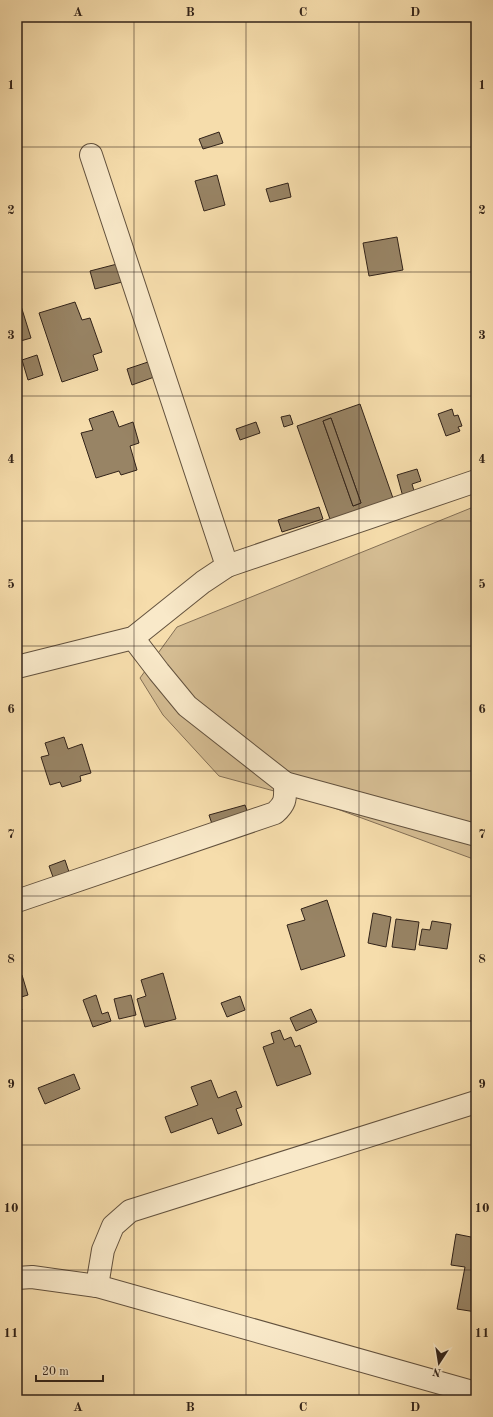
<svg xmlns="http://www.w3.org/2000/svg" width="493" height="1417" font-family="'Old Standard TT',serif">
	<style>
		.green { fill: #d5bd93; stroke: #847056 }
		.building { fill: #988465; stroke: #322319; fill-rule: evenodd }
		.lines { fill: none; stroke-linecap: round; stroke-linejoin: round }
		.street-casing { stroke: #63523e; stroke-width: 24 }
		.street { stroke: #f9e9c9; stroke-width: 22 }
		.grid { fill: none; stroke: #322319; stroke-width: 1; stroke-opacity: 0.55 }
		.neatline { fill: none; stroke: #322319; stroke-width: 1.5 }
		.grid-label { font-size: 13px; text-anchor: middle; font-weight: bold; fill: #322319 }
	</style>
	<rect width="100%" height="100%" fill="#f6ddac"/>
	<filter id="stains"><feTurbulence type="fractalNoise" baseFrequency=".005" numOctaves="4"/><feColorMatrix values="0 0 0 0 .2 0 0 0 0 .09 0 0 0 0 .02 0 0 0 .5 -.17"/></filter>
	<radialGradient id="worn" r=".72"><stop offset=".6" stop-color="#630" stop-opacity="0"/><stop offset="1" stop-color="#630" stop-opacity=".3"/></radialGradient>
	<polygon class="green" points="476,506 476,860 329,806 219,776 163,715 140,678 177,627"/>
	<g class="building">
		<polygon points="219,132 223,143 203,149 199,139"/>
		<polygon points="217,175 225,205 204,211 195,181"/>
		<polygon points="288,183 291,197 270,202 266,189"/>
		<polygon points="397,237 403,270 369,276 363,243"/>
		<polygon points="121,263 126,281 95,289 90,271"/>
		<polygon points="75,302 82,320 90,318 102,352 93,355 98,370 62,382 39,313"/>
		<polygon points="21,306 31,338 17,342 17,308"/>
		<polygon points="37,355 43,375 28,380 22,360"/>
		<polygon points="151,361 157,376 132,385 127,369"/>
		<path d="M360,404L394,501L331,522L297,426ZM331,418L361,503L353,506L323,421Z"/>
		<polygon points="452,409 454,416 458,415 462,426 458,427 460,431 446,436 438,414"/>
		<polygon points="113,411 119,427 133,422 139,443 130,446 137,470 121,475 119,471 96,478 81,433 93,430 89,419"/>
		<polygon points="290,415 293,424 284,427 281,417"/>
		<polygon points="331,418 361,503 353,506 323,421"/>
		<polygon points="256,422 260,433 240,440 236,429"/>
		<polygon points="417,469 421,481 412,484 415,494 403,497 397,475"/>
		<polygon points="319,507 323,519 282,532 278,520"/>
		<polygon points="64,737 68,749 82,744 91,773 80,776 81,781 62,787 60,782 50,785 41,757 49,755 45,743"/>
		<polygon points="245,805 249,816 213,827 209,815"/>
		<polygon points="65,860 69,872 53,877 49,866"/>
		<polygon points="327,900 345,956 301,970 287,925 305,920 301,909"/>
		<polygon points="373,913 391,917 386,947 368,943"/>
		<polygon points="396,919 419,922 415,950 392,947"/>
		<polygon points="432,921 451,924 447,949 419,945 422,929 430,930"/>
		<polygon points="163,973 176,1019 145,1027 137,999 146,996 141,980"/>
		<polygon points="22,975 28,995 18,998 22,1010 17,1011 17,976"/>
		<polygon points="96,995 102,1014 108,1012 111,1021 93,1027 83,1000"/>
		<polygon points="131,995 136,1015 119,1019 114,999"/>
		<polygon points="240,996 245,1010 227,1017 221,1003"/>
		<polygon points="311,1009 317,1022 296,1031 290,1018"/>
		<polygon points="280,1030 284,1040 291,1037 295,1047 300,1045 311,1074 277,1086 263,1047 274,1043 271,1033"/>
		<polygon points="74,1074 80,1089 45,1104 38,1088"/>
		<polygon points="211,1080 218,1098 236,1091 242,1107 236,1109 242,1125 218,1134 212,1118 171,1133 165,1117 198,1105 191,1087"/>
		<polygon points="456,1234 476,1238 476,1312 457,1309 465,1267 451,1265"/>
	</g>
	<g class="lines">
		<g class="street-casing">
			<g id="street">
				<polyline points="91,155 227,566"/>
				<polyline points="133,638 159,672 187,706 285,783 476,835"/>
				<polyline points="17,667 133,638 203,582 227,566 476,481"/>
				<path d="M17,901L275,813C287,802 285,798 285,783"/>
				<polyline points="17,1278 32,1277 97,1286 476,1393"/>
				<polyline points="97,1286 103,1250 113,1226 130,1211 476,1102"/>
			</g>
		</g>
		<use href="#street" class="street"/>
	</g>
	<path class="grid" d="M134,17V1400M246,17V1400M359,17V1400M17,147H476M17,272H476M17,396H476M17,521H476M17,646H476M17,771H476M17,896H476M17,1021H476M17,1145H476M17,1270H476"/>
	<rect width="493" height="1417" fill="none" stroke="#f6ddac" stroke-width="44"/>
	<g transform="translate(439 1363) rotate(192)" stroke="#f9e9c9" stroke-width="3" paint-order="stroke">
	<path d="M0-3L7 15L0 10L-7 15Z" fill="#322319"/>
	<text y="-6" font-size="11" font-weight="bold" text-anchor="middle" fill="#322319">N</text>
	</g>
	<path d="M36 1375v6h67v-6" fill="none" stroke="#322319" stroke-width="2"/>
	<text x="42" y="1375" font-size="12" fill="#322319" stroke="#f9e9c9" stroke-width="3" paint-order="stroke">20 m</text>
	<rect x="22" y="22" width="449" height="1373" class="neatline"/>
	<g class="grid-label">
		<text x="78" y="16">A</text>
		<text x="190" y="16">B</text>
		<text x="303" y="16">C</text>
		<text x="415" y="16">D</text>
		<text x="11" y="89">1</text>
		<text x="482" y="89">1</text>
		<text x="11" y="214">2</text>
		<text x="482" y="214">2</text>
		<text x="11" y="339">3</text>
		<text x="482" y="339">3</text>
		<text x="11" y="463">4</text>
		<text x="482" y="463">4</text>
		<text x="11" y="588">5</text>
		<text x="482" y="588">5</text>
		<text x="11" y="713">6</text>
		<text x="482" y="713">6</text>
		<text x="11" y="838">7</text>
		<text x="482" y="838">7</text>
		<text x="11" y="963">8</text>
		<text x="482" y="963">8</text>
		<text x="11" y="1088">9</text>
		<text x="482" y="1088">9</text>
		<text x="11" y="1212">10</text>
		<text x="482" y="1212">10</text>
		<text x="11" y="1337">11</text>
		<text x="482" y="1337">11</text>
		<text x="78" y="1411">A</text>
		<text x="190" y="1411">B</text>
		<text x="303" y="1411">C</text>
		<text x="415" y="1411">D</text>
	</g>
	<rect width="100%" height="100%" filter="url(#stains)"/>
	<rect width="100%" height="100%" fill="url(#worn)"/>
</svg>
